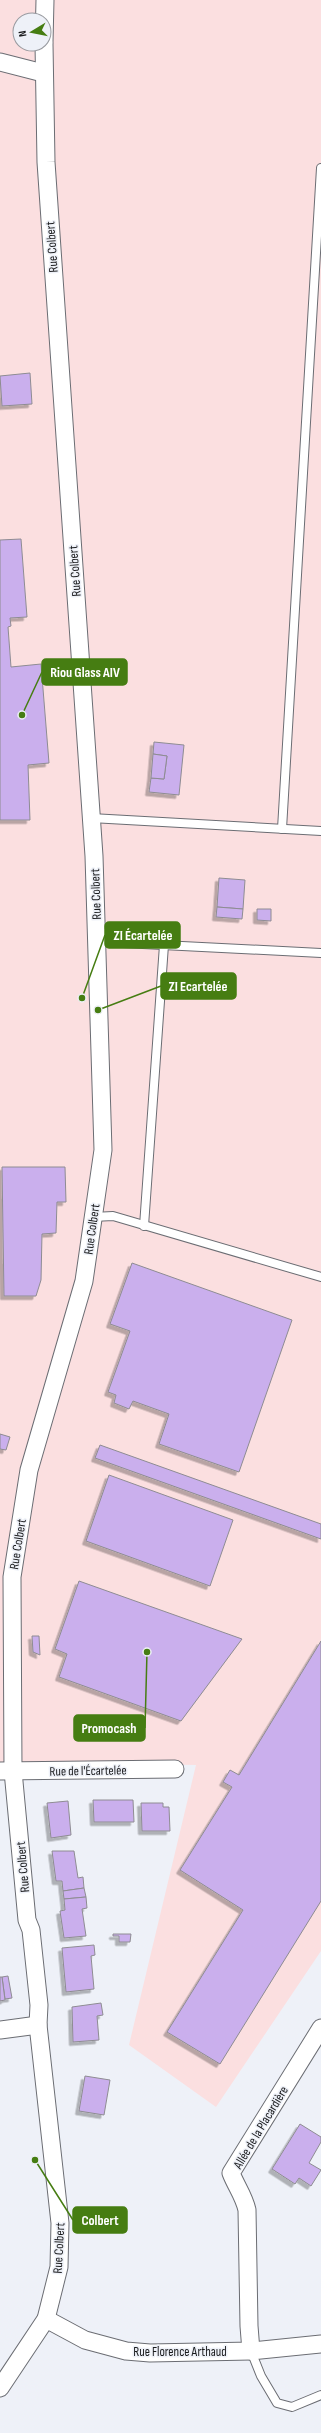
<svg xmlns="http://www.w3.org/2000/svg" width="321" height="2433" font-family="'Sofia Sans Condensed',sans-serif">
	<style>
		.industrial { fill: #fbdfe0; fill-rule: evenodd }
		.building { fill: #caafed; stroke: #8e8c92; filter: url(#shadow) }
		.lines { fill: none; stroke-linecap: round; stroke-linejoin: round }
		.lane-casing { stroke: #6b6d73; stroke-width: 10 }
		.street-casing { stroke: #6b6d73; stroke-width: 19 }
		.lane { stroke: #fff; stroke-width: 8 }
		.street { stroke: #fff; stroke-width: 17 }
		.labels { text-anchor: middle; stroke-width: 3; stroke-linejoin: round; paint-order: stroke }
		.street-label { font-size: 13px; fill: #191a1c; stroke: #eef1f8 }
		.leader { fill: none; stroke: #467d12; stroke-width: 1.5 }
		.callout-dot { fill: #467d12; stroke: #eef1f8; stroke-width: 1.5 }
		.callout { fill: #467d12; stroke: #467d12; stroke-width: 1.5 }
		.callout-label { font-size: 14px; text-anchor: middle; font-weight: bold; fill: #fff }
	</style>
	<defs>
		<filter id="shadow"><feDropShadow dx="-3.5" dy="3.5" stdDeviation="0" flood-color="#0004"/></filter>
	</defs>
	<rect width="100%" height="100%" fill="#eef1f8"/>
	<path class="industrial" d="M0,0H321V1951L216,2107L129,2045L196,1765L0,1762ZM20,20H44V44H20Z"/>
	<g class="building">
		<polygon points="30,373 32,404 2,406 0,376"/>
		<polygon points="21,539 27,617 10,618 11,626 8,627 11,667 41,664 49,763 28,765 30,820 0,820 0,540"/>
		<polygon points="154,742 184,745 179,795 149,792 151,778 164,779 167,756 153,754"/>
		<polygon points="153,754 167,756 164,779 151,778"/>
		<polygon points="219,878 245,880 243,909 217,907"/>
		<polygon points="217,907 243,909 242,919 216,917"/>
		<polygon points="257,909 271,909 271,921 257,920"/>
		<polygon points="2,1167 65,1167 66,1202 57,1202 56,1233 42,1234 41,1280 36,1296 4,1296"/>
		<polygon points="132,1263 292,1320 239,1472 159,1444 169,1414 133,1401 129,1409 114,1403 116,1395 108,1392 130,1331 110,1324"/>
		<polygon points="0,1434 10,1437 6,1450 0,1449"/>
		<polygon points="100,1445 321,1524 321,1539 95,1458"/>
		<polygon points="109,1475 233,1520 210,1586 86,1541"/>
		<polygon points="79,1581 242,1639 181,1721 59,1677 67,1654 55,1649"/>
		<polygon points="32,1636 39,1636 40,1655 33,1652"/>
		<polygon points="321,1641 321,1901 220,2064 167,2032 243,1910 180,1870 232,1787 223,1782 230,1770 239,1775"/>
		<polygon points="93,1800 133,1800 134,1822 94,1822"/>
		<polygon points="68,1801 71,1835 51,1838 47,1803"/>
		<polygon points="141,1803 163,1803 163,1807 169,1807 170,1831 142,1831"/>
		<polygon points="52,1851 74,1851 78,1878 83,1877 84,1888 63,1891 62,1881 56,1881"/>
		<polygon points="84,1888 86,1897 64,1899 63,1891"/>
		<polygon points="86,1897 87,1908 82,1909 86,1936 64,1938 60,1911 65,1910 64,1899"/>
		<polygon points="113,1934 131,1934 130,1942 119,1942 119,1936 113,1936"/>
		<polygon points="94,1945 95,1955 91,1956 94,1989 66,1992 62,1948"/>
		<polygon points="8,1976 12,1998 5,1999 2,1977"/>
		<polygon points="0,1977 2,1977 5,2000 0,2001"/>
		<polygon points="101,2003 103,2015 97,2016 99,2040 73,2042 72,2007"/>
		<polygon points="85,2076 110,2080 104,2115 79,2111"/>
		<polygon points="300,2124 321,2137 321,2142 309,2163 321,2170 311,2186 299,2178 295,2184 272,2169"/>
	</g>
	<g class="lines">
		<g class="lane-casing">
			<g id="lane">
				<polyline points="91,818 321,831"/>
				<polyline points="282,829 321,168"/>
				<polyline points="96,929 123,943 321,953"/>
				<polyline points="93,1217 113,1216 321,1277"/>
				<polyline points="144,1226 164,945"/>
				<polyline points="251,2351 261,2376 277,2403 292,2407 321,2395"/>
			</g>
		</g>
		<g class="street-casing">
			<g id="street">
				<polyline points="44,42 45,0"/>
				<polyline points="0,62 43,73"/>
				<polyline points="0,1771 175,1769"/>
				<polyline points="0,2030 38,2025"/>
				<polyline points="46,2319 85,2340 126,2351 150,2353 251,2351 321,2344"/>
				<path d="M251,2351L249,2326L247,2210C244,2196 236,2186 231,2173L321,2028"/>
				<polyline points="0,2388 46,2319 59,2267 60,2223 38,2025 39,2005 31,1930 27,1920 13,1771 12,1577 29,1470 84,1281 103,1150 94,856 46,162 44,44"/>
			</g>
		</g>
		<use href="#lane" class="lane"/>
		<use href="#street" class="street"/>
	</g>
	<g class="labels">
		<g class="street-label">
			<text transform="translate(51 247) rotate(-94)" y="5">Rue Colbert</text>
			<text transform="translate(74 571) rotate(-94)" y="5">Rue Colbert</text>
			<text transform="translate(95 894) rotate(-92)" y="5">Rue Colbert</text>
			<text transform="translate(91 1229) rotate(-82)" y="5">Rue Colbert</text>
			<text transform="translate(17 1544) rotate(-81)" y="5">Rue Colbert</text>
			<text transform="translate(88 1770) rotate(-1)" y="5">Rue de l'Écartelée</text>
			<text transform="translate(22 1867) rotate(-95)" y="5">Rue Colbert</text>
			<text transform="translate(260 2127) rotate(-59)" y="5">Allée de la Placardière</text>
			<text transform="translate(58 2248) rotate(-87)" y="5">Rue Colbert</text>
			<text x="180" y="2356">Rue Florence Arthaud</text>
		</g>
	</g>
	<path class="leader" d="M22 715L42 672M82 998L105 935M98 1010L161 986M147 1652L145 1728M35 2160L73 2220"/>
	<g class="callout-dot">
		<circle cx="22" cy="715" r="4"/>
		<circle cx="82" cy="998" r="4"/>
		<circle cx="98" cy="1010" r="4"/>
		<circle cx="147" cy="1652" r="4"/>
		<circle cx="35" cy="2160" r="4"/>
	</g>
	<g class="callout">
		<rect x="42" y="659" width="85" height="26" rx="4"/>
		<rect x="105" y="922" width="75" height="26" rx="4"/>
		<rect x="161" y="973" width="75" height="26" rx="4"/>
		<rect x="74" y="1715" width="71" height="26" rx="4"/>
		<rect x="73" y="2207" width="54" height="26" rx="4"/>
	</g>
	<g class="callout-label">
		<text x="85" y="677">Riou Glass AIV</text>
		<text x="143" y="940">ZI Écartelée</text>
		<text x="198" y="991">ZI Ecartelée</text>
		<text x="109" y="1733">Promocash</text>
		<text x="100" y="2225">Colbert</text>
	</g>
	<g transform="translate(32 32) rotate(260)"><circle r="19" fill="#eef1f8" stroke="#999ba0"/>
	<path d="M0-3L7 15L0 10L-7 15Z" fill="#467d12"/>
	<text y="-6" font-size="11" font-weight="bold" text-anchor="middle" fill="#191a1c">N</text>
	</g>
</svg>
